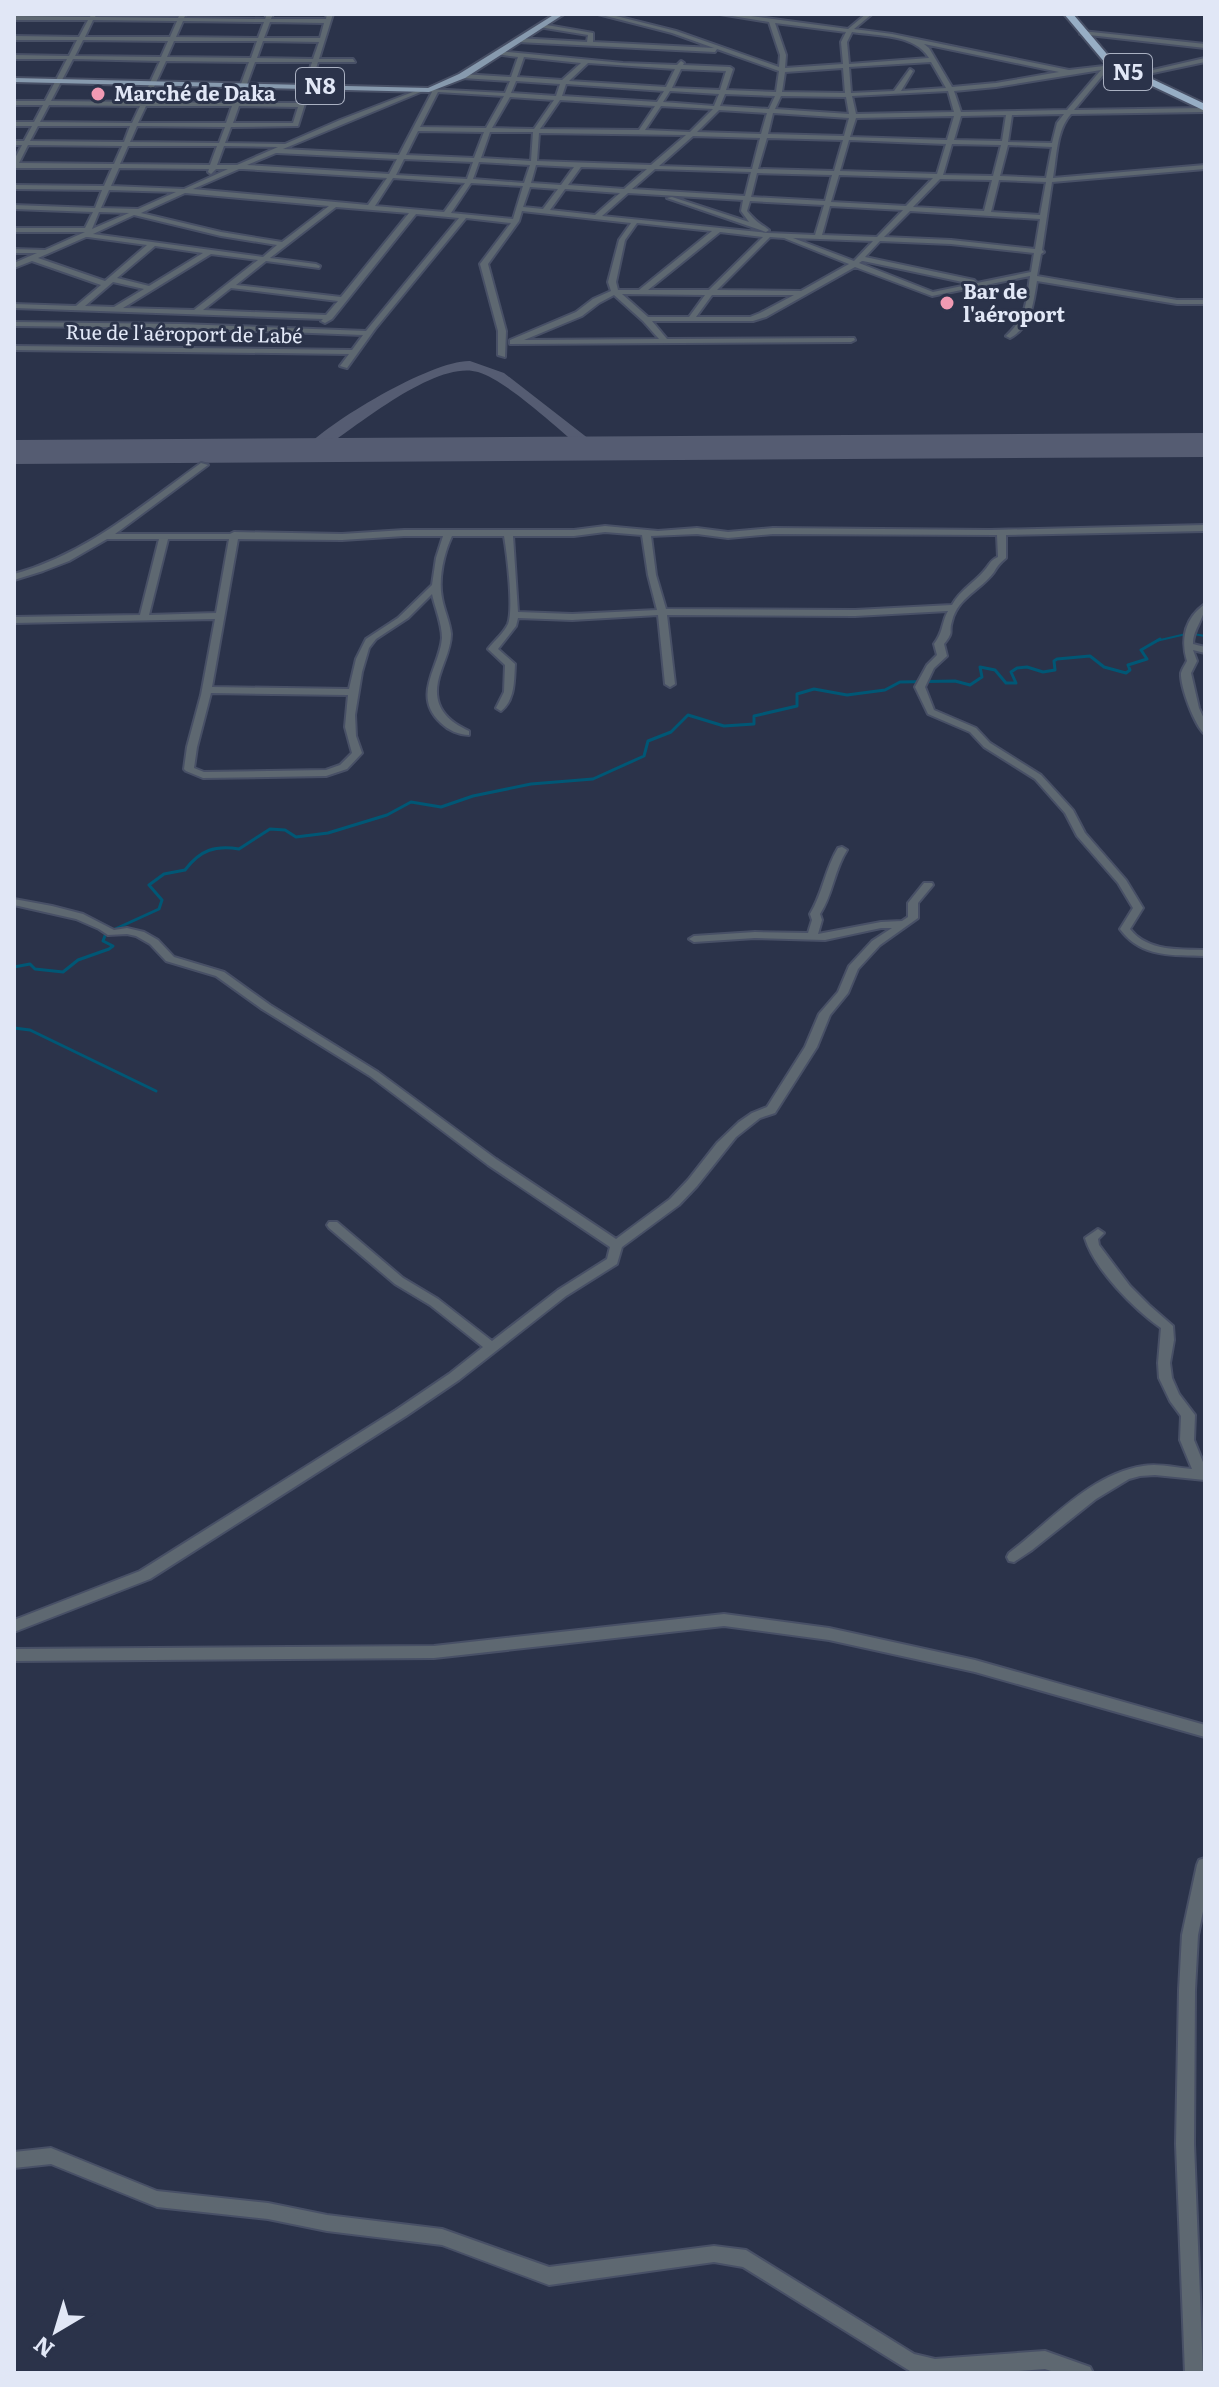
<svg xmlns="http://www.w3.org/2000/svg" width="1219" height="2387" font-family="Literata,serif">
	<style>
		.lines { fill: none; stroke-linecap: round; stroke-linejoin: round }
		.stream-far1 { stroke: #005775; stroke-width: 2 }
		.stream { stroke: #005775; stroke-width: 3 }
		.taxiway { fill: #555c72; fill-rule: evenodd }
		.runway { fill: #555c72; fill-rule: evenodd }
		.minor-casing { stroke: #485066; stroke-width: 4 }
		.major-casing { stroke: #485066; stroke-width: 4 }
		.highway-casing { stroke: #485066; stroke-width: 4 }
		.minor { fill: #5e6871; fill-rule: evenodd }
		.major { fill: #879aae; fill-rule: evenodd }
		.highway { fill: #97aec5; fill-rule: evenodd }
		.poi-dot { fill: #f19ab3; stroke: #2b334a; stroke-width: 3 }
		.labels { text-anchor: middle; stroke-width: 6; stroke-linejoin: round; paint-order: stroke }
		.far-poi-label { font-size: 20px; font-weight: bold; fill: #e1e7f6; stroke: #2b334a; text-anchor: start }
		.far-street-label { font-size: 20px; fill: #e1e7f6; stroke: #2b334a }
		.shield { fill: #2b334a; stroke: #aab1c2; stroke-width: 2 }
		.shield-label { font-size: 22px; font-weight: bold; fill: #e1e7f6 }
	</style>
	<rect width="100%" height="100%" fill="#2b334a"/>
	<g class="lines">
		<g class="stream-far1">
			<polyline points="1193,634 1205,636"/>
			<polyline points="1156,641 1186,634"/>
		</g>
		<g class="stream">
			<path d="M113,930L159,909L162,900L149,885L164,874L185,870C200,850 215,845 239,849L270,829L285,830L296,837L328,833L387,815L411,802L441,807L473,796L531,784L593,779L644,756L648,741L671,732L688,715L724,726L754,724V716L797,706V694L814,689L847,695L885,690L900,682L955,681L970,685L982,677L980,667L995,670L1006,683H1016L1011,672L1017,668L1027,667L1043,672L1055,670L1054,661L1057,659L1090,656L1104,667L1126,673L1130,670L1128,665L1147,659L1141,650L1160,639"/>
			<polyline points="14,967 30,964 35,969 63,972 78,960 109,949 113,946 103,941 106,933"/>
			<polyline points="14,1028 30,1030 156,1091"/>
		</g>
		<path class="taxiway" d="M470,361L504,373L598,446V452H586C560,431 508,381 478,372C435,359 352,430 317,453L311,455L303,450C328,422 432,360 470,361Z"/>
		<polygon class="runway" points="1205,433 1205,457 14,464 14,440"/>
		<g class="minor-casing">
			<g id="minor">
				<path d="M91,14H97L95,17L178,18L180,14H186L184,18L265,19L267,14H273L271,19H326L327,14H333L319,59H353L355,62H318L298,126L231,127L225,143L285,144L340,120L418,90L423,91L283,149L399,155L432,92L427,91V89L505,93L510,81L462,78L459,76L462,74L511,77L518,57L496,54L498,51L623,63L677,65L681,61L684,63L683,65L730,67L733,69L726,90L776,92L779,71L717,49L715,52L518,42L515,40L518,38L587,42L588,35L539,27L541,24L593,33V42L714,48L672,33L598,14H608L676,31L779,67L780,55L769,22L720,14H736L848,29L866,14H872L854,29L892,34L1069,70L1104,66L1108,63L1118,65V67L1108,69L1074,110L1205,108V112L1071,114C1056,131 1057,156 1053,178L1205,165V169L1052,182L1042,250L1044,252L1041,254L1037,276L1177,300H1205V304H1177L1037,281C1033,303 1032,326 1010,338L1006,336C1027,316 1026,304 1030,276L932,296L855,267L766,317L753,321H652L667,339L854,338L855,340L851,342L513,344H510V340L576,312L593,299L611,291L608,282L619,240L631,223L522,211L519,221L488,264L506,331L505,357L498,355V331L480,264L511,223L466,218L375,329L347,368L340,366L349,354L14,350V346L352,350L363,335L180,328L14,326V322L180,324L366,331L459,218L416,214L332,319L325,323L321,321L323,319L14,308V304L76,306L101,285L32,261L14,268V263L37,253H14V249L45,250L85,232H14V228H85L93,212L14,209V205L95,208L102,190L14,189V185L104,186L112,168H14V160L22,145H14V141H24L32,126H14V122H34L43,105H14V101H45L67,59H14V55L69,56L77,40H14V36L79,37L88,20H14V16L90,17ZM93,20L177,21L170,37H85ZM183,21L264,22L258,38L176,37ZM270,22L324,23L320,38H264ZM775,23L846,32L841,42L843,64L785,68L786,55ZM852,32C878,36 915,34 929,58L849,64L847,42ZM83,40L168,41L161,57L75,56ZM174,41H257L251,58L167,57ZM263,41L319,42L313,59L257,58ZM924,44L1059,72L996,83L952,87L929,48ZM524,57L581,63L562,80L517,77ZM73,59L160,61L141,102L51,101ZM166,61L249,62L234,103L147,102ZM255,62H312L300,103H240ZM931,62L946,88L901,91L913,71L910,69L894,91L851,93L849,67ZM588,63L675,69L666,87L569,81ZM843,68L845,93L782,92L785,72ZM681,69L726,71L720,90L672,88ZM1101,70L1067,110L961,112L954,91L996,87ZM516,81L560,84L556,96L511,93ZM566,84L664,91L657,102L562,96ZM670,91L719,94L714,106L663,102ZM948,91L954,112L856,114L852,96ZM438,92L504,96L486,128L420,127ZM725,94L775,96L769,109L720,106ZM781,96L846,97L849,114L775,109ZM510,97L554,100L534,129L492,128ZM560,100L655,106L639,130L540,129ZM49,105L140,106L132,123L40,122ZM146,106H232L226,123H138ZM239,106L298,107L293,123H233ZM661,106L713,109L690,132L645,130ZM719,110L767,113L761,134L697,132ZM773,113L849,118L844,136L768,134ZM1064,114L1057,123L1052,143L1008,142L1012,115ZM1006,115L1002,141L954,140L961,116ZM954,116L947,140L850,137L856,118ZM38,126H130L124,142L30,141ZM137,126L225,127L219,143L130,142ZM418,131L484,132L474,158L406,155ZM490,132H533L531,161L481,158ZM539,133L686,135L651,165L537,161ZM693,136L760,138L752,169L659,166ZM767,138L843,140L834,171L758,169ZM849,140L946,144L937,174L840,171ZM952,144L1001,145L993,176L943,175ZM28,145L122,146L114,164L19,163ZM1008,145L1052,147L1046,178L1000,176ZM128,146H217L210,165L120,164ZM224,146L278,147L237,165H217ZM276,153H277L397,159L389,174L247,165ZM404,159L473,162L467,179L396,175ZM479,162L530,165L524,183L473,179ZM536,165L574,167L561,185L531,183ZM581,167L647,169L624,189L568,185ZM119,168L209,169L208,172L211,174L216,169H228L184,189L111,186ZM239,169H243L387,178L368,205L193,189ZM655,169L751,172L745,196L632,189ZM757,173L832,175L825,201L751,197ZM839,175L933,178L906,206L831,202ZM393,178L465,183L444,212L375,206ZM940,179L992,180L984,211L913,207ZM999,180L1046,182L1040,215L991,212ZM471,183L523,186L513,219L451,213ZM530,187L558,189L543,209L523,207ZM565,189L620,193L595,215L550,210ZM109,190L176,192L138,209L101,208ZM185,193L329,206L282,242L221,232L141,213ZM628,193L743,200L741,211L749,222L672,197L667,198L766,232L769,230C758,222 757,223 747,211L750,201L824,205L815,235L768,233L602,216ZM830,206L903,210L877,237L822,235ZM336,207L409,213L341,297L236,285L266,261L319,268L320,266L316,264L270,258ZM910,211L1040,219L1035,249L951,240L884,237ZM99,212L129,213L92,229ZM134,215L221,236L277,245L263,257L93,234ZM637,223L712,231L639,290H618L616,282L625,240ZM720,232L763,237L709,290H648ZM86,237H88L147,245L105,281L38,258ZM770,237L784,238L849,264L801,291L717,290ZM793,238L873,241L854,261ZM880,241L951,244L1034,253L1031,272L977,283L974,280L865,257ZM155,246L203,253L149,286L117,278ZM211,254L258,260L194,310L123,308ZM862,261H863L972,284L933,292L859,263ZM113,282L144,289L114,307L85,306ZM231,288L338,301L326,315L203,310ZM622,294L705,295L689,317H648ZM614,295L643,321L659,339L524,340L582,316L599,303ZM712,295H794L760,313L750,317H696Z"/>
				<polygon points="1082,31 1205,44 1205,48 1080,34"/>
				<polygon points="1205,58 1205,62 1134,77 1131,75"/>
				<path d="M201,463L208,465L115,534H230L234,532L342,534L404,530H574L605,526L658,531L697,528L728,532L773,528L990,530L1205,525V531L1006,535V558C1000,563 998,565 994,572C981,590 958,597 952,621C948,634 955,630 944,644L947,656L934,668L925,687L934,710L976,728L990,743L1041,775L1073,810L1085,833L1126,880L1143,908L1130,929C1148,952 1179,949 1205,950V956C1173,955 1141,958 1120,929L1133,908L1118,883L1077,836L1065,813L1035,779L984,747L970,732L928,714L915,687L927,665L937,655L934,644C944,631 941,624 948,611L855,616L667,615L675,684L670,687L665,684L658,615L572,620L518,618L516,626L498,649L515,664C514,681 515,700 501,711L496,708L504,692L505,665L488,649C494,641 504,633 508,624C514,609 507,553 504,536H452C444,553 438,578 442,598C444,610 450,622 451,634C451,647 445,659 441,671C430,701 442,719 469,731V735C459,735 448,730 441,723C411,695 440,667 442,638C442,623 435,608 432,594L408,618L376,639L369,648L362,672L355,715L356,736L362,753L347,769L326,776L203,778L186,771L184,769L187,747L201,695L215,619L14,623V617L140,615L159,539H107L69,561L43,571L14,580V574C86,554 140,507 201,463ZM605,532L642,535L648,575L657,610L572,614L518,612L513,536H574ZM697,534L728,538L773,534L997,535L998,557C989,561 990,565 984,571C973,584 961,589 952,605L855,610L666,609L656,575L651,536ZM404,536H443L436,558L432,585L398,618L366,639L356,659L349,689L212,687L238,539L342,540ZM168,539H229L216,613L149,615ZM211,693L348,695L345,727L352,753L340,765L326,770L204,772L194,768L197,747Z"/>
				<path d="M1205,604C1205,619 1193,628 1193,644L1205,647V653L1193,650L1197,661L1191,673L1199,708L1205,721V734C1195,727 1180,686 1181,673C1182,669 1185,665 1187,661C1181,640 1184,619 1205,604Z"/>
				<path d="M842,847L847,850C834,870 833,894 820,914L822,920L818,934L881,922L902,921L908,917V903L924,883H932L933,885L918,903V918L880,945L858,969L848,993L830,1015L817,1047L775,1113L760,1118L736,1137L697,1186L679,1205L622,1247L617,1264L566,1296L459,1380L406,1416L150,1579L14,1632V1620L140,1571L396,1410L449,1374L483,1347L430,1305L395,1284L329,1228L327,1225L329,1222H337L403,1278L438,1299L492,1341L558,1290L607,1259L610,1247L488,1165L370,1076L262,1009L216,976L166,961L150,944L136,936L127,934L108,935L99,929L76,919L14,905V899L52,906L83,914L114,930L127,928L144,932L158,940L174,957L224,972L270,1005L378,1072L496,1159L616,1239L670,1199L688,1180L717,1143L739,1122L752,1113L767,1107L805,1047L819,1014L838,992L849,966L872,941L892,928H881L825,940L755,938L694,942L689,939L694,936L755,932L808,933L812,920L810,914C823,893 825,869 838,848Z"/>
				<path d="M1098,1229L1104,1233L1098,1239L1099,1245L1130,1286L1149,1305L1173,1326L1174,1340L1170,1363L1172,1378L1179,1394L1195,1415L1194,1440L1205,1467V1480L1155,1475L1140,1476L1129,1479L1096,1499L1032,1550L1014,1562L1009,1561L1007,1557L1009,1553C1049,1523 1090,1474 1143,1466C1159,1463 1176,1468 1192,1469L1180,1440L1181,1416L1170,1401L1159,1378L1158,1363L1161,1328C1135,1310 1094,1269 1085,1238Z"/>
				<polygon points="724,1614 829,1628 975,1660 1205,1725 1205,1737 975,1672 829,1640 724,1626 434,1658 14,1661 14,1649 434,1646"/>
				<polygon points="1205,1858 1205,1902 1198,1935 1195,1990 1194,2144 1203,2373 1185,2373 1176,2144 1179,1990 1182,1935 1197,1865 1199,1860"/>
				<polygon points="51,2148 157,2191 268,2203 327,2215 442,2229 549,2267 714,2246 746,2250 914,2354 935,2359 1045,2351 1090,2367 1093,2373 1057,2373 1045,2369 991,2373 918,2373 910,2371 743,2267 714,2262 549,2285 442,2245 327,2231 268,2219 157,2207 51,2164 14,2168 14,2152"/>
			</g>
		</g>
		<g class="major-casing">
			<polygon id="major" points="555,14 564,14 465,78 429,92 14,82 14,78 428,88 459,74"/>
		</g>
		<g class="highway-casing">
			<polygon id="highway" points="1064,14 1073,14 1112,60 1205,104 1205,111 1106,64"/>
		</g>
		<use href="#minor" class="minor"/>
		<use href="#major" class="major"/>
		<use href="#highway" class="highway"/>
	</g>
	<g class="poi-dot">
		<circle cx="98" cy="94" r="8"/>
		<circle cx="947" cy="303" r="8"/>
	</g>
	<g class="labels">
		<g class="far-poi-label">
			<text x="114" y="101">Marché de Daka</text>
			<text x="963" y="299">Bar de<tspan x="963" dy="23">l'aéroport</tspan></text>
		</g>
		<g class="far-street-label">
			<text transform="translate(184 334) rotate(1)" y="7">Rue de l'aéroport de Labé</text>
		</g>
		<g class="shield">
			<rect x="1104" y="54" width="48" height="36" rx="6"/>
			<rect x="296" y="68" width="48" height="36" rx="6"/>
		</g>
		<g class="shield-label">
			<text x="1128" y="80">N5</text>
			<text x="320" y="94">N8</text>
		</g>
	</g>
	<rect width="1219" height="2387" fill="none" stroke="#e1e7f6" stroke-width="32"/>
	<g transform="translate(56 2331) rotate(218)" stroke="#2b334a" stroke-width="6" paint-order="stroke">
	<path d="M0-6L14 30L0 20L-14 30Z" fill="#e1e7f6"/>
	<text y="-12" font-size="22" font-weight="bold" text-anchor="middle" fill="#e1e7f6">N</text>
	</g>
</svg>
